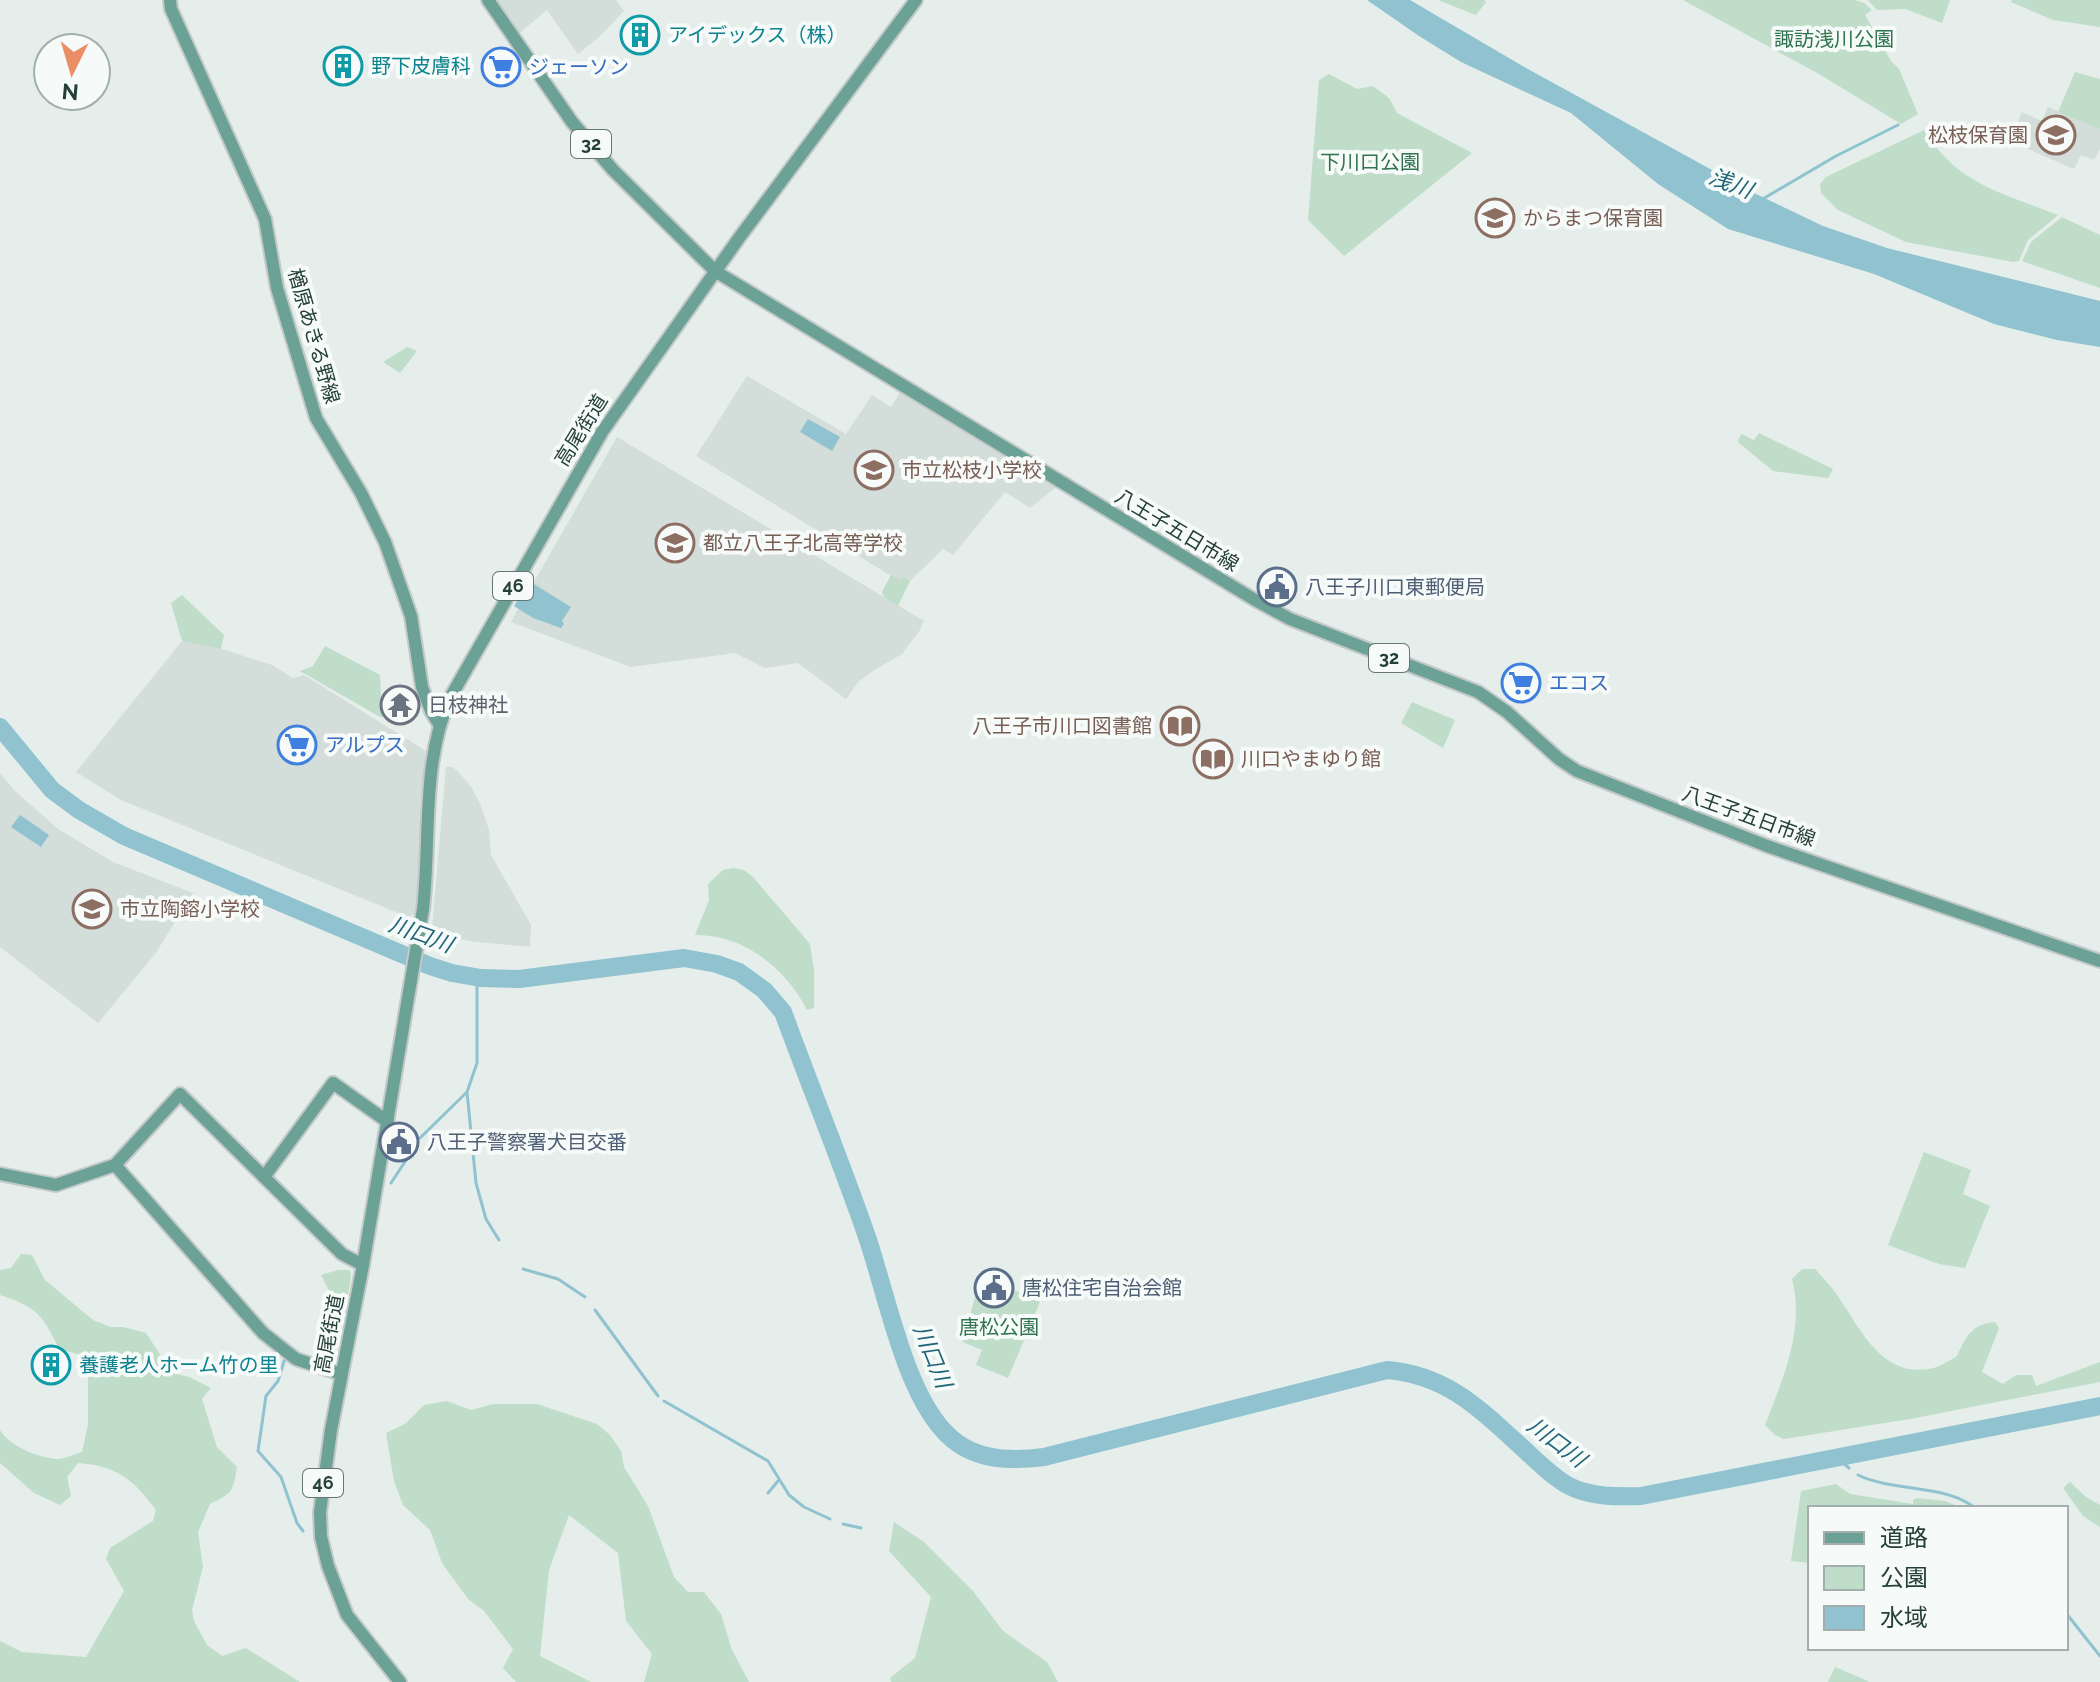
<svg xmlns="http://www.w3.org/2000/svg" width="2100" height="1682" font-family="Raleway,'Noto Sans JP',sans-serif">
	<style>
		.built { fill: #d3ddd9 }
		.green { fill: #bfddc9 }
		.water { fill: #90c2cf }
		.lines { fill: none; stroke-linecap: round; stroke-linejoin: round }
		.stream { stroke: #90c2cf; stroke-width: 3 }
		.river { stroke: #90c2cf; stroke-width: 18 }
		.major-casing { stroke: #c2c9c8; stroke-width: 16 }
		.major { stroke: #6ca196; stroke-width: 12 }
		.labels { text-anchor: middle; stroke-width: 8; stroke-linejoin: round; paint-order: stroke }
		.shield { fill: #f6faf8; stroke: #647772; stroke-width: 2 }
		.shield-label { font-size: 18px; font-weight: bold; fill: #253f39 }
		.culture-label { font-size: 20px; fill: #0d838f; stroke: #f6faf8; text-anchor: start }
		.park-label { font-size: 20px; fill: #30744f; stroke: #f6faf8 }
		.shop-label { font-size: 20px; fill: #366cbe; stroke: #f6faf8; text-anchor: start }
		.education-label { font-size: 20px; fill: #785e54; stroke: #f6faf8; text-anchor: start }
		.street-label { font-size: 20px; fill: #253f39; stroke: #f6faf8 }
		.service-label { font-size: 20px; fill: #4e5e75; stroke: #f6faf8; text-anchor: start }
		.worship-label { font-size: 20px; fill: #5b616d; stroke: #f6faf8; text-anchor: start }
		.water-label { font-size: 22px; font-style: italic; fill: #216579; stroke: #f6faf8 }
	</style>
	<rect width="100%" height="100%" fill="#e5eeea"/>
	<g class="built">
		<polygon points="494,0 616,0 624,11 599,37 578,54 547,10 518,34"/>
		<polygon points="2048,107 2100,129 2100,149 2094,160 2081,155 2074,169 2010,141 2022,112 2042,121"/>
		<polygon points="747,376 846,434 872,395 891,407 900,392 1055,488 1030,508 1005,492 953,555 943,549 910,581 903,577 901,582 696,456"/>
		<polygon points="617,437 924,621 920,630 902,654 876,669 859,681 846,699 798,663 765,668 735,653 631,667 511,622"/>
		<polygon points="182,641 222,649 272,665 293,678 304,675 426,751 420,805 419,882 414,914 408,917 121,800 76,772"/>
		<polygon points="446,767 453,767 462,776 472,788 481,806 489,830 491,855 531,925 530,947 469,941 449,936 432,928"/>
		<polygon points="0,773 14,790 58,829 113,862 193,893 155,954 98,1023 0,947"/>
	</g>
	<g class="green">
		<polygon points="1438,0 1484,0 1486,2 1476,15"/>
		<polygon points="1683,0 1855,0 1864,3 1872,10 1865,15 1891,61 1899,69 1918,114 1901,124 1819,74"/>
		<polygon points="1868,0 1950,0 1942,23 1905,9 1877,10"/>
		<polygon points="2012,0 2100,0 2100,27 2053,20 2011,2"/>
		<polygon points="2075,72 2100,79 2100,129 2058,112"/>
		<polygon points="1329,74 1357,89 1373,86 1389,98 1397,113 1472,153 1344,256 1308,220 1319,80"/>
		<path d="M1924,130C1957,184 2002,193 2058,215L2028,240L2019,261L2013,262L1906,242L1838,210L1821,193L1820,184L1826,177Z"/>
		<polygon points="2062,217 2100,235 2100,288 2022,261 2031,242"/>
		<polygon points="407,347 417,351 400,373 383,362"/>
		<polygon points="1759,433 1833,469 1828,478 1773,471 1738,442 1741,434 1754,440"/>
		<polygon points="891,575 900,581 903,577 910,581 898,606 884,597 882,592"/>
		<polygon points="182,595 224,635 221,649 182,641 171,603"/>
		<polygon points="325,646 380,675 382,718 300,671 313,666"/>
		<polygon points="1412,702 1455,720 1443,748 1401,723"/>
		<path d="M733,868L744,870L753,877L810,944L814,970V1008L807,1010C786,969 744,934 695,935L709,900L708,884L723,870Z"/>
		<polygon points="1924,1152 1971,1170 1963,1194 1990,1206 1965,1268 1939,1264 1888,1245"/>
		<path d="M21,1254L32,1255L45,1280L93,1320L111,1327H123L146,1333L172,1373L189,1377L211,1388L202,1399L217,1447L237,1467C233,1491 233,1493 210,1504L198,1532L203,1567L192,1610L194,1621L207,1645L222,1656L246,1648L300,1682H0V1641L22,1652L86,1657L124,1591L106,1559L110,1548L153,1521L156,1510C133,1479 117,1466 78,1463L67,1477L71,1496L60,1505L34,1493L0,1463V1430C9,1446 39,1458 57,1459C65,1459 74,1454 82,1452L88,1425V1357L59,1349C42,1314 38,1308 0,1295V1270L11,1268Z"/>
		<path d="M1802,1269H1815C1822,1277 1829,1284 1835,1292C1859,1325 1879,1377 1929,1369C1938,1368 1949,1361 1957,1356C1966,1336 1972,1324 1995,1322L1999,1328L1982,1372L2003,1384L2016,1375H2032L2036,1386L2100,1362V1382L1910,1419L1784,1439L1775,1435L1765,1425C1783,1379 1805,1329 1792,1279Z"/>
		<polygon points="338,1270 350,1270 351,1276 345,1315 328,1302 331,1294 321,1275"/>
		<polygon points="1008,1283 1014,1290 1040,1302 1008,1378 976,1365 982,1350 963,1342 978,1286 998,1298"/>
		<polygon points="447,1401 471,1410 493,1404 537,1404 597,1424 610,1435 621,1451 624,1467 648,1506 674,1577 688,1592 704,1592 721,1614 732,1650 749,1682 644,1682 652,1654 626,1621 618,1553 569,1515 549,1570 540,1656 591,1682 516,1682 503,1668 513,1649 484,1611 468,1599 442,1563 430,1530 403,1505 394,1481 386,1433 405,1424 424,1405"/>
		<polygon points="2070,1482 2086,1497 2100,1505 2100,1527 2083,1516 2063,1488"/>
		<polygon points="1836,1484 1850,1494 1913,1504 1913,1500 1917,1498 1945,1501 1962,1508 1810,1508 1810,1563 1791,1561 1801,1491"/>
		<polygon points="894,1522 924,1542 973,1591 1003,1631 1047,1662 1058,1682 891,1682 890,1678 915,1658 931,1597 889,1551"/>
		<polygon points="1835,1667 1870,1682 1828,1682"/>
	</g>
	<g class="water">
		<polygon points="1367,0 1410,0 1526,68 1754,193 1823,226 1887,248 2100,301 2100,347 2057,340 1994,324 1874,274 1728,229 1658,184 1571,113 1461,62 1419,36"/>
		<polygon points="808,419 840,437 832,451 800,432"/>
		<polygon points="529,581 571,607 562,621 564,624 561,628 533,618 514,606"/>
		<polygon points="20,815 49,835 41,847 11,827"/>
	</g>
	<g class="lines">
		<g class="stream">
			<polyline points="1761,200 1836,156 1898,125"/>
			<polyline points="477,977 477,1063 467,1092 476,1183 486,1219 499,1240"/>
			<polyline points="420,1138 466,1093"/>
			<polyline points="391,1183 416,1145"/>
			<polyline points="523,1269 558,1279 585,1297"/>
			<polyline points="595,1310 658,1396"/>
			<polyline points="285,1358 278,1381 266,1396 258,1451 281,1477 297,1523 303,1531"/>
			<polyline points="664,1401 768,1461 789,1495 804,1507 830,1519"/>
			<polyline points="1835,1456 1849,1468"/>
			<path d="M1858,1475C1893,1492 1946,1484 1975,1508"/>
			<polyline points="768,1493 778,1481"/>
			<polyline points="843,1524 861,1528"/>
			<polyline points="2066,1613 2100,1656"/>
		</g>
		<path class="river" d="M0,727L52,790L79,810L124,836L430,966L452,973L481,978L519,979L684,958L717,964L739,972L764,990L783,1012C810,1086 840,1159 866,1234C886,1291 903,1386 943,1430C969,1460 1007,1462 1044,1457L1387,1370C1449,1375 1483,1412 1526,1451C1540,1464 1553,1477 1569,1486C1591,1497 1617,1497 1641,1496L2100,1406"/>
		<g class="major-casing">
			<g id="major">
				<polyline points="170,0 171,9 265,219 277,288 316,418 361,493 385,542 411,616 422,687 431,711 439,724"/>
				<polyline points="488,0 572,122 613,170 715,271 1255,600 1290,619 1478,692 1507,712 1559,759 1577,771 1767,846 2100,961"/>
				<polyline points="115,1165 263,1333 296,1359 341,1374"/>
				<polyline points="0,1174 56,1185 115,1165 180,1094 342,1254 363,1265"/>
				<polyline points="264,1177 333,1083 388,1122"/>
				<path d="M400,1682L347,1615L328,1566L321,1537L320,1512L331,1430L363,1265L423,909C431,840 421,763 450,698L602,432L739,238L916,0"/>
			</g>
		</g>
		<use href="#major" class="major"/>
	</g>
	<defs>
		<g id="building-ring" transform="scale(2)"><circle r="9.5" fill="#f6faf8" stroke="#0f9aa8" stroke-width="1.5"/><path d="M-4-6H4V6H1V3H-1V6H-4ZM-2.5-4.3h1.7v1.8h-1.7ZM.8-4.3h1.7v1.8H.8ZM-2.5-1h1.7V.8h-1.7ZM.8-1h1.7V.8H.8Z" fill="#0f9aa8"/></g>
		<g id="supermarket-ring" transform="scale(2)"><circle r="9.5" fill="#f6faf8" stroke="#3f7fe0" stroke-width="1.5"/><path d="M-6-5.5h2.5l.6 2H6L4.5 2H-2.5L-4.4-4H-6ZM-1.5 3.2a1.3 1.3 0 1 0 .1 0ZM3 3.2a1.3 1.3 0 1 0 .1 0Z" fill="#3f7fe0"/></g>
		<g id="school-ring" transform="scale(2)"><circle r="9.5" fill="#f6faf8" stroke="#8d6e63" stroke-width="1.5"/><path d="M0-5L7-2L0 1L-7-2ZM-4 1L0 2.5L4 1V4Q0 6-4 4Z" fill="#8d6e63"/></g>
		<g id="civic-ring" transform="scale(2)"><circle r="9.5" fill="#f6faf8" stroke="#5c6f8a" stroke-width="1.5"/><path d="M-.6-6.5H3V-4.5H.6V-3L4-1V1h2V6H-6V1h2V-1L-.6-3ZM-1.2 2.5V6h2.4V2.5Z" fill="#5c6f8a"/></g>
		<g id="temple-ring" transform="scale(2)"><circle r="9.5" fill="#f6faf8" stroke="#6b7280" stroke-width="1.5"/><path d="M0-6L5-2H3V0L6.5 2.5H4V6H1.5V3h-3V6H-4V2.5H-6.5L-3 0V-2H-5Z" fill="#6b7280"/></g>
		<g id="library-ring" transform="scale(2)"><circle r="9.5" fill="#f6faf8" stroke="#8d6e63" stroke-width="1.5"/><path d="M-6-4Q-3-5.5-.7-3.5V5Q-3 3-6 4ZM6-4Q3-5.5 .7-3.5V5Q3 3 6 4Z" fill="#8d6e63"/></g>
	</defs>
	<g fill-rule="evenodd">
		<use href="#building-ring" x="640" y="35"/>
		<use href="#building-ring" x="343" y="66"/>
		<use href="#supermarket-ring" x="501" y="67"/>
		<use href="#school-ring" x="2056" y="135"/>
		<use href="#school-ring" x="1495" y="218"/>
		<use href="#school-ring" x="874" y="470"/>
		<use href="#school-ring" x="675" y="543"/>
		<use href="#civic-ring" x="1277" y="587"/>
		<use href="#supermarket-ring" x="1521" y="683"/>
		<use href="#temple-ring" x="400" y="705"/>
		<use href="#library-ring" x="1180" y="726"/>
		<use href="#supermarket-ring" x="297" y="745"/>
		<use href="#library-ring" x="1213" y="759"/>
		<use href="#school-ring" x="92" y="909"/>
		<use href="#civic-ring" x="399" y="1142"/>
		<use href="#civic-ring" x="994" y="1288"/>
		<use href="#building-ring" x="51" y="1365"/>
	</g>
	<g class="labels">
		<g class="shield">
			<rect x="571" y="130" width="40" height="28" rx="6"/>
			<rect x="493" y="572" width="40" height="28" rx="6"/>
			<rect x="1369" y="644" width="40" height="28" rx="6"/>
			<rect x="303" y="1469" width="40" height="28" rx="6"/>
		</g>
		<g class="shield-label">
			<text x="591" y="150">32</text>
			<text x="513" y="592">46</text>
			<text x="1389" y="664">32</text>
			<text x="323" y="1489">46</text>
		</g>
		<g class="culture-label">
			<text x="668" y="42">アイデックス（株）</text>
			<text x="371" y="73">野下皮膚科</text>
			<text x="79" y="1372">養護老人ホーム竹の里</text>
		</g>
		<g class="park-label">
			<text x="1834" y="46">諏訪浅川公園</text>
			<text x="1370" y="169">下川口公園</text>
			<text x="999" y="1334">唐松公園</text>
		</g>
		<g class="shop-label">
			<text x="529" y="74">ジェーソン</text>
			<text x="1549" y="690">エコス</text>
			<text x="325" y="752">アルプス</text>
		</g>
		<g class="education-label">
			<text x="2028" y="142" text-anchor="end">松枝保育園</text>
			<text x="1523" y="225">からまつ保育園</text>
			<text x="902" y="477">市立松枝小学校</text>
			<text x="703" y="550">都立八王子北高等学校</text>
			<text x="1152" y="733" text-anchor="end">八王子市川口図書館</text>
			<text x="1241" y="766">川口やまゆり館</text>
			<text x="120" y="916">市立陶鎔小学校</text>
		</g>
		<g class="street-label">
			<text transform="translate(314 336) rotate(74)" y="7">楢原あきる野線</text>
			<text transform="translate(581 430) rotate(-58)" y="7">高尾街道</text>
			<text transform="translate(1177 530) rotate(31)" y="7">八王子五日市線</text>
			<text transform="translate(1749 816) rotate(20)" y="7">八王子五日市線</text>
			<text transform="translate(329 1334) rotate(-79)" y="7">高尾街道</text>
		</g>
		<g class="service-label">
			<text x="1305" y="594">八王子川口東郵便局</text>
			<text x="427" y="1149">八王子警察署犬目交番</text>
			<text x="1022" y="1295">唐松住宅自治会館</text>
		</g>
		<g class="worship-label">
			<text x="428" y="712">日枝神社</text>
		</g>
		<g class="water-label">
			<text transform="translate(1731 183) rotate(21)" y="8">浅川</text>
			<text transform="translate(421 934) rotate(20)" y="8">川口川</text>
			<text transform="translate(933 1356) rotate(68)" y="8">川口川</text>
			<text transform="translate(1557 1442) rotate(37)" y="8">川口川</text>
		</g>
	</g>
	<rect x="1808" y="1506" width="260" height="144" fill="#f6faf8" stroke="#a2afac" stroke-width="2"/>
	<rect x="1824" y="1532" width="40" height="12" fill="#6ca196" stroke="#a2afac" stroke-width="2"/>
	<text x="1880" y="1546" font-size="24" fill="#253f39">道路</text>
	<rect x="1824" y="1566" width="40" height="24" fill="#bfddc9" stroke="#a2afac" stroke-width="2"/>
	<text x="1880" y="1586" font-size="24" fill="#253f39">公園</text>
	<rect x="1824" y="1606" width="40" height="24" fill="#90c2cf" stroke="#a2afac" stroke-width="2"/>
	<text x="1880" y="1626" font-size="24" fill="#253f39">水域</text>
	<g transform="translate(72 72) rotate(185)"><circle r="38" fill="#f6faf8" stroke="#a2afac" stroke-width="2"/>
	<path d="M0-6L14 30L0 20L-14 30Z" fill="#ec8e65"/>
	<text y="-12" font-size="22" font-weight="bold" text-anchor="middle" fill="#253f39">N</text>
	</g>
</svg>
